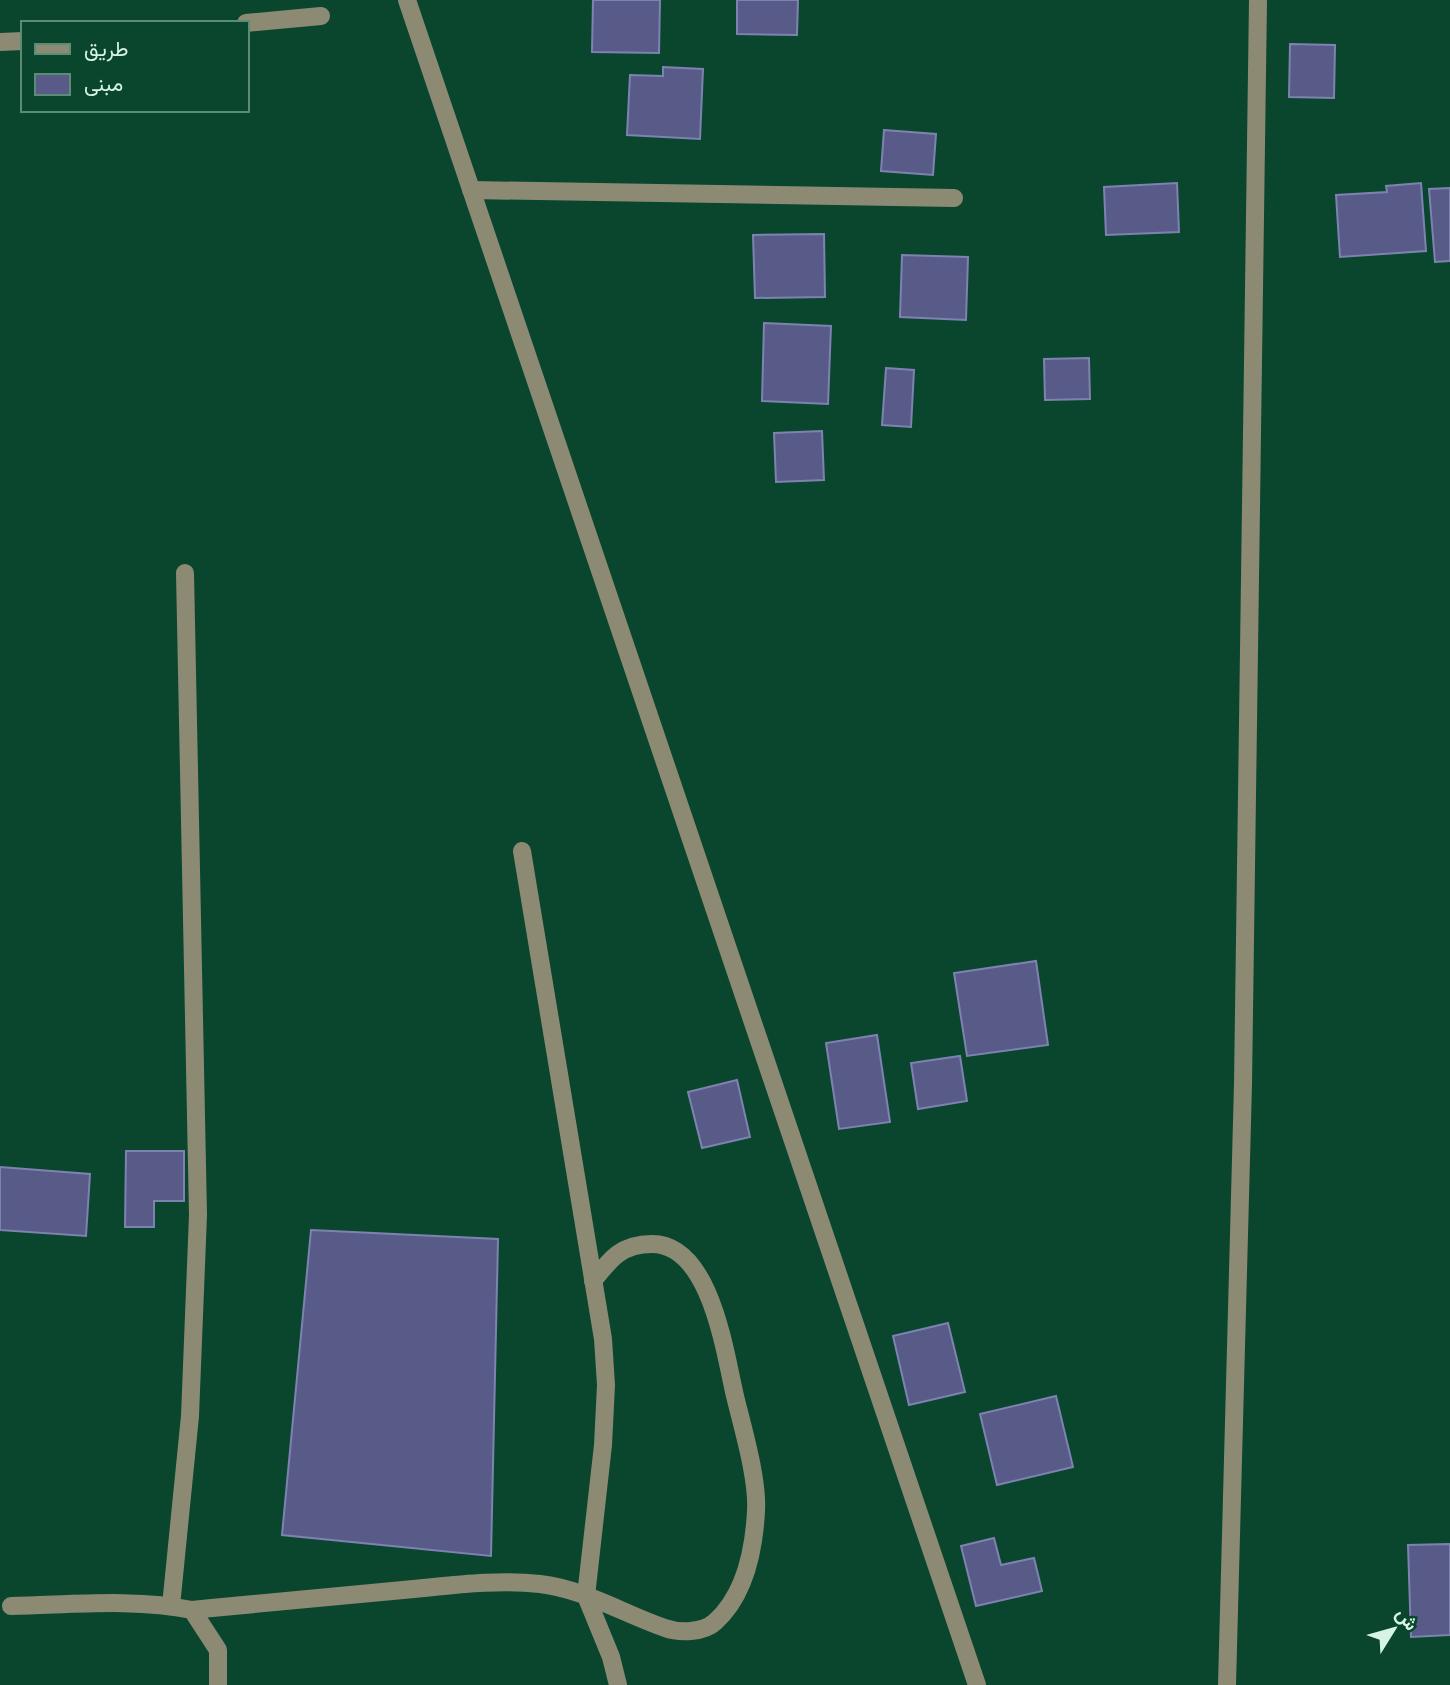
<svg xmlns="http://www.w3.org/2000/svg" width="1450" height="1685" font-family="'PT Sans Narrow',Vazirmatn,sans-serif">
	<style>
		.building { fill: #585b88; stroke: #7e82b1; stroke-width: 2 }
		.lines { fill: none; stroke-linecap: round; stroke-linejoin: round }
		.minor { stroke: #8d8a74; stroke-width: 18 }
	</style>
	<rect width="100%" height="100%" fill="#0a462e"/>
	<g class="building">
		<polygon points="593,0 660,0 659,53 592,52"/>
		<polygon points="737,0 798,0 797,35 737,34"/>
		<polygon points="1290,44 1335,45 1334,98 1289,97"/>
		<polygon points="663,67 703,69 700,139 627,135 630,75 663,76"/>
		<polygon points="884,130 936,134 933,175 881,171"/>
		<polygon points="1177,183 1179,232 1106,235 1104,187"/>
		<polygon points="1421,183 1426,251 1340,257 1336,195 1387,192 1386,186"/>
		<polygon points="1450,188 1450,261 1435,262 1429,189"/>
		<polygon points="824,234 825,297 755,298 753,235"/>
		<polygon points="902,255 968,257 966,320 900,317"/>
		<polygon points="764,323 831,326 828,404 762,401"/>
		<polygon points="1089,358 1090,399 1045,400 1044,359"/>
		<polygon points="886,368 914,370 911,427 882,425"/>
		<polygon points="822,431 824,480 776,482 774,433"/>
		<polygon points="1036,961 1048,1045 967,1056 954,973"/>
		<polygon points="877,1035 890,1122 839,1129 826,1043"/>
		<polygon points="960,1056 967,1101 918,1109 911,1063"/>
		<polygon points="737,1080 750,1137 702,1148 688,1092"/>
		<polygon points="126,1151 184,1151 184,1201 154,1201 154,1227 125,1227"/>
		<polygon points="0,1167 90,1174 86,1236 0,1230"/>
		<polygon points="311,1230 498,1239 491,1556 282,1535"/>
		<polygon points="948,1323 965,1392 909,1405 893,1336"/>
		<polygon points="1056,1396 1073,1467 997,1485 980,1414"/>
		<polygon points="994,1538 1001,1565 1034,1558 1042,1591 976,1606 961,1546"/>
		<polygon points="1450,1544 1450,1635 1411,1637 1408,1545"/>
	</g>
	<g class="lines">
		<g class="minor">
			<polyline points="407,0 977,1685"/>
			<polyline points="246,23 321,16"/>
			<polyline points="0,42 23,41"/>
			<polyline points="471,190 954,198"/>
			<polyline points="522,851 603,1339 606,1385 603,1445 586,1596 611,1657 618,1685"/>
			<path d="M11,1606C70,1605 134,1598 192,1610L218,1650V1685"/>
			<polyline points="171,1606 190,1416 198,1215 185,573"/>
			<path d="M192,1610C262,1603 332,1597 403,1590C448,1586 495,1579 540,1584C584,1589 624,1614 665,1628C679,1633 703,1633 715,1622C745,1595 754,1550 756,1511C758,1479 743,1429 735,1396C725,1354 711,1244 652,1244C622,1244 611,1258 593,1281"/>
			<polyline points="1227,1685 1243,1084 1258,0"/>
		</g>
	</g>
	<rect x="21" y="21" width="228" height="91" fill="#0a462e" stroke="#5c8b76" stroke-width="2"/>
	<rect x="35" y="44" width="35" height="10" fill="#8d8a74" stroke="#5c8b76" stroke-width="2"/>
	<text x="84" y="56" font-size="21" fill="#d7f3e3">طريق</text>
	<rect x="35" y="74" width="35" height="21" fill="#585b88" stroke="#5c8b76" stroke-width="2"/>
	<text x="84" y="91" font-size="21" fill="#d7f3e3">مبنى</text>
	<g transform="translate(1394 1629) rotate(53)" stroke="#0a462e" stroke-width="5" paint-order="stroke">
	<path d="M0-5L12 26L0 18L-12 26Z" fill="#d7f3e3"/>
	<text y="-10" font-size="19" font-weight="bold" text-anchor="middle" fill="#d7f3e3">ش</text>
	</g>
</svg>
